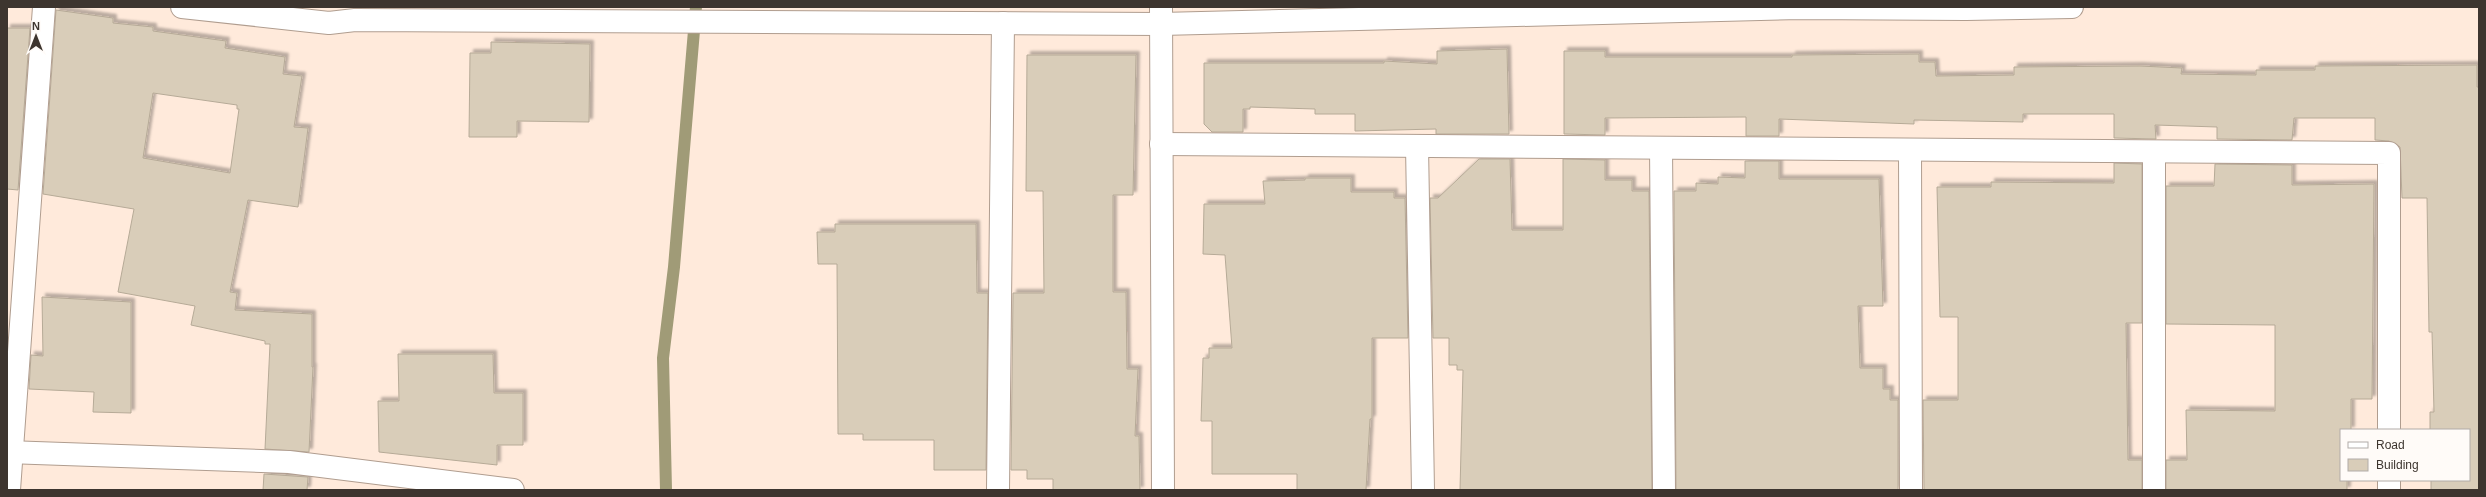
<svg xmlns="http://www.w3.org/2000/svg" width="2486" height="497" font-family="Arial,sans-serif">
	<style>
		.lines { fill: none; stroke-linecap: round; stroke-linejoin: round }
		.stream { stroke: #a09b77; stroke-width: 12 }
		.building { fill: #d9cdb9; stroke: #b6aa97; fill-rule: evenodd; filter: url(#shadow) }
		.street-casing { stroke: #b09d8f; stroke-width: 24 }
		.street { stroke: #fff; stroke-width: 22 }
	</style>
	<defs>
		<filter id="shadow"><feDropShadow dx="3.5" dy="-3.5" stdDeviation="1" flood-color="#0004"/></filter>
	</defs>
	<rect width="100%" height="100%" fill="#ffeadb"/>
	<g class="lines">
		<polyline class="stream" points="666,490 663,358 674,267 696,7"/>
	</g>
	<g class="building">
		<path d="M56,10L113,18V23L153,27V31L226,41L225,48L285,57L283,74L302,76L294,127L308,128L298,207L248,200L230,292L237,293L235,310L312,314V367H313L309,452L265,449L270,344H265V341L191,325L195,306L118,292L134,209L43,194ZM153,93L237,105V109H239L230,173L143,158Z"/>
		<polygon points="7,28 30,28 18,190 7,189"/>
		<polygon points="491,42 590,44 589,122 517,121 517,137 469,137 470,53 491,53"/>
		<polygon points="1507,49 1509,134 1436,134 1436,129 1355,131 1355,114 1315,114 1315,109 1250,107 1250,109 1243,109 1243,132 1212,132 1204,124 1204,63 1384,63 1384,61 1437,64 1437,51"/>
		<polygon points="1564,51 1605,51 1605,57 1792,57 1792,55 1919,54 1919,62 1935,62 1936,76 2014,75 2014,67 2140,66 2182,68 2181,74 2256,75 2256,70 2315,70 2315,66 2477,65 2477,87 2479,87 2479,490 2431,490 2431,480 2469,480 2469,430 2430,430 2430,412 2434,412 2432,332 2429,332 2427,198 2402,198 2400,147 2389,141 2375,140 2375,118 2294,118 2292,140 2217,139 2217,127 2155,125 2156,139 2114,138 2114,114 2023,114 2023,122 1914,120 1914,124 1779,119 1779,136 1746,136 1746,117 1605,118 1605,135 1564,134"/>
		<polygon points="1027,55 1136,55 1133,195 1113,195 1113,292 1126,292 1127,369 1138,369 1135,436 1139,436 1140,490 1053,490 1053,479 1027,479 1027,470 1011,470 1013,293 1044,293 1043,191 1026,191"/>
		<polygon points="1479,159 1510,159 1512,230 1563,230 1563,159 1605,160 1605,180 1632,180 1632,191 1649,191 1652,490 1460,490 1463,370 1457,370 1457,365 1449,365 1449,338 1433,338 1430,198 1438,198"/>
		<polygon points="1745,161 1779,161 1779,179 1879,179 1883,306 1858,306 1860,368 1883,368 1883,389 1890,389 1890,400 1898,400 1898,490 1676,490 1674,191 1696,191 1696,183 1718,184 1718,177 1745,178"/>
		<polygon points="2114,163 2142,164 2142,323 2126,323 2128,460 2142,460 2142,490 1924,490 1923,400 1958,400 1958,317 1940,317 1937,187 1991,187 1991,182 2114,183"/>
		<polygon points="2215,164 2292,165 2292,185 2374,184 2372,399 2351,399 2351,430 2341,430 2341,480 2347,480 2347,490 2166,490 2166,460 2187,460 2186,410 2275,411 2275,325 2166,324 2166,186 2214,186"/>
		<polygon points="1305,178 1351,178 1351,192 1394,192 1394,198 1405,198 1408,338 1372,338 1372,419 1370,419 1366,490 1297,490 1297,474 1212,474 1212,421 1201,421 1203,358 1209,358 1209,348 1232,348 1225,255 1203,254 1204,204 1265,204 1263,181 1305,180"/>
		<polygon points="835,224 976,224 977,293 988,293 986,470 934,470 934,440 863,440 863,434 838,434 837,264 818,264 817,232 835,232"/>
		<polygon points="42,297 131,302 131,413 93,412 94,392 29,389 31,355 43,356"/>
		<polygon points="398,354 493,354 494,393 523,393 523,445 497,445 497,465 379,452 378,401 399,401"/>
		<polygon points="264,474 308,477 307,490 263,490"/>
	</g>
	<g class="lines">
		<g class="street-casing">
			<g id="street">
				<polyline points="182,7 329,23 355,20 1161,24 1800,8 1966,9 2072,7"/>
				<polyline points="1161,7 1163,490"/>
				<polyline points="1161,144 2389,153 2389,430"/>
				<polyline points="1417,146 1423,490"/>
				<polyline points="1661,148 1664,490"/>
				<polyline points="1910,150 1911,490"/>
				<polyline points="7,452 289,462 513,490"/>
				<polyline points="2389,480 2389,490"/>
				<polyline points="9,490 44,7"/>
				<polyline points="998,490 1003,23"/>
				<polyline points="2154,490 2154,152"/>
			</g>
		</g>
		<use href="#street" class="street"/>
	</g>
	<rect width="2486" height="497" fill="none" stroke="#3d352f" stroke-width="16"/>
	<rect x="2340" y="429" width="130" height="52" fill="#fffbf8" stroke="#b1aca8"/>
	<rect x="2348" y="442" width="20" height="6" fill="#ffffff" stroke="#b1aca8"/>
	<text x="2376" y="449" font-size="12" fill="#3d352f">Road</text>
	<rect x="2348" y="459" width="20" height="12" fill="#d9cdb9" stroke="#b1aca8"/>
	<text x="2376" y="469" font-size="12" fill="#3d352f">Building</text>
	<g transform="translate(36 36)" stroke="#fffbf8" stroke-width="3" paint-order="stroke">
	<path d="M0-3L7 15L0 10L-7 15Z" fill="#3d352f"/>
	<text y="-6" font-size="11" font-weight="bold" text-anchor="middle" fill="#3d352f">N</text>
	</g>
</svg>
